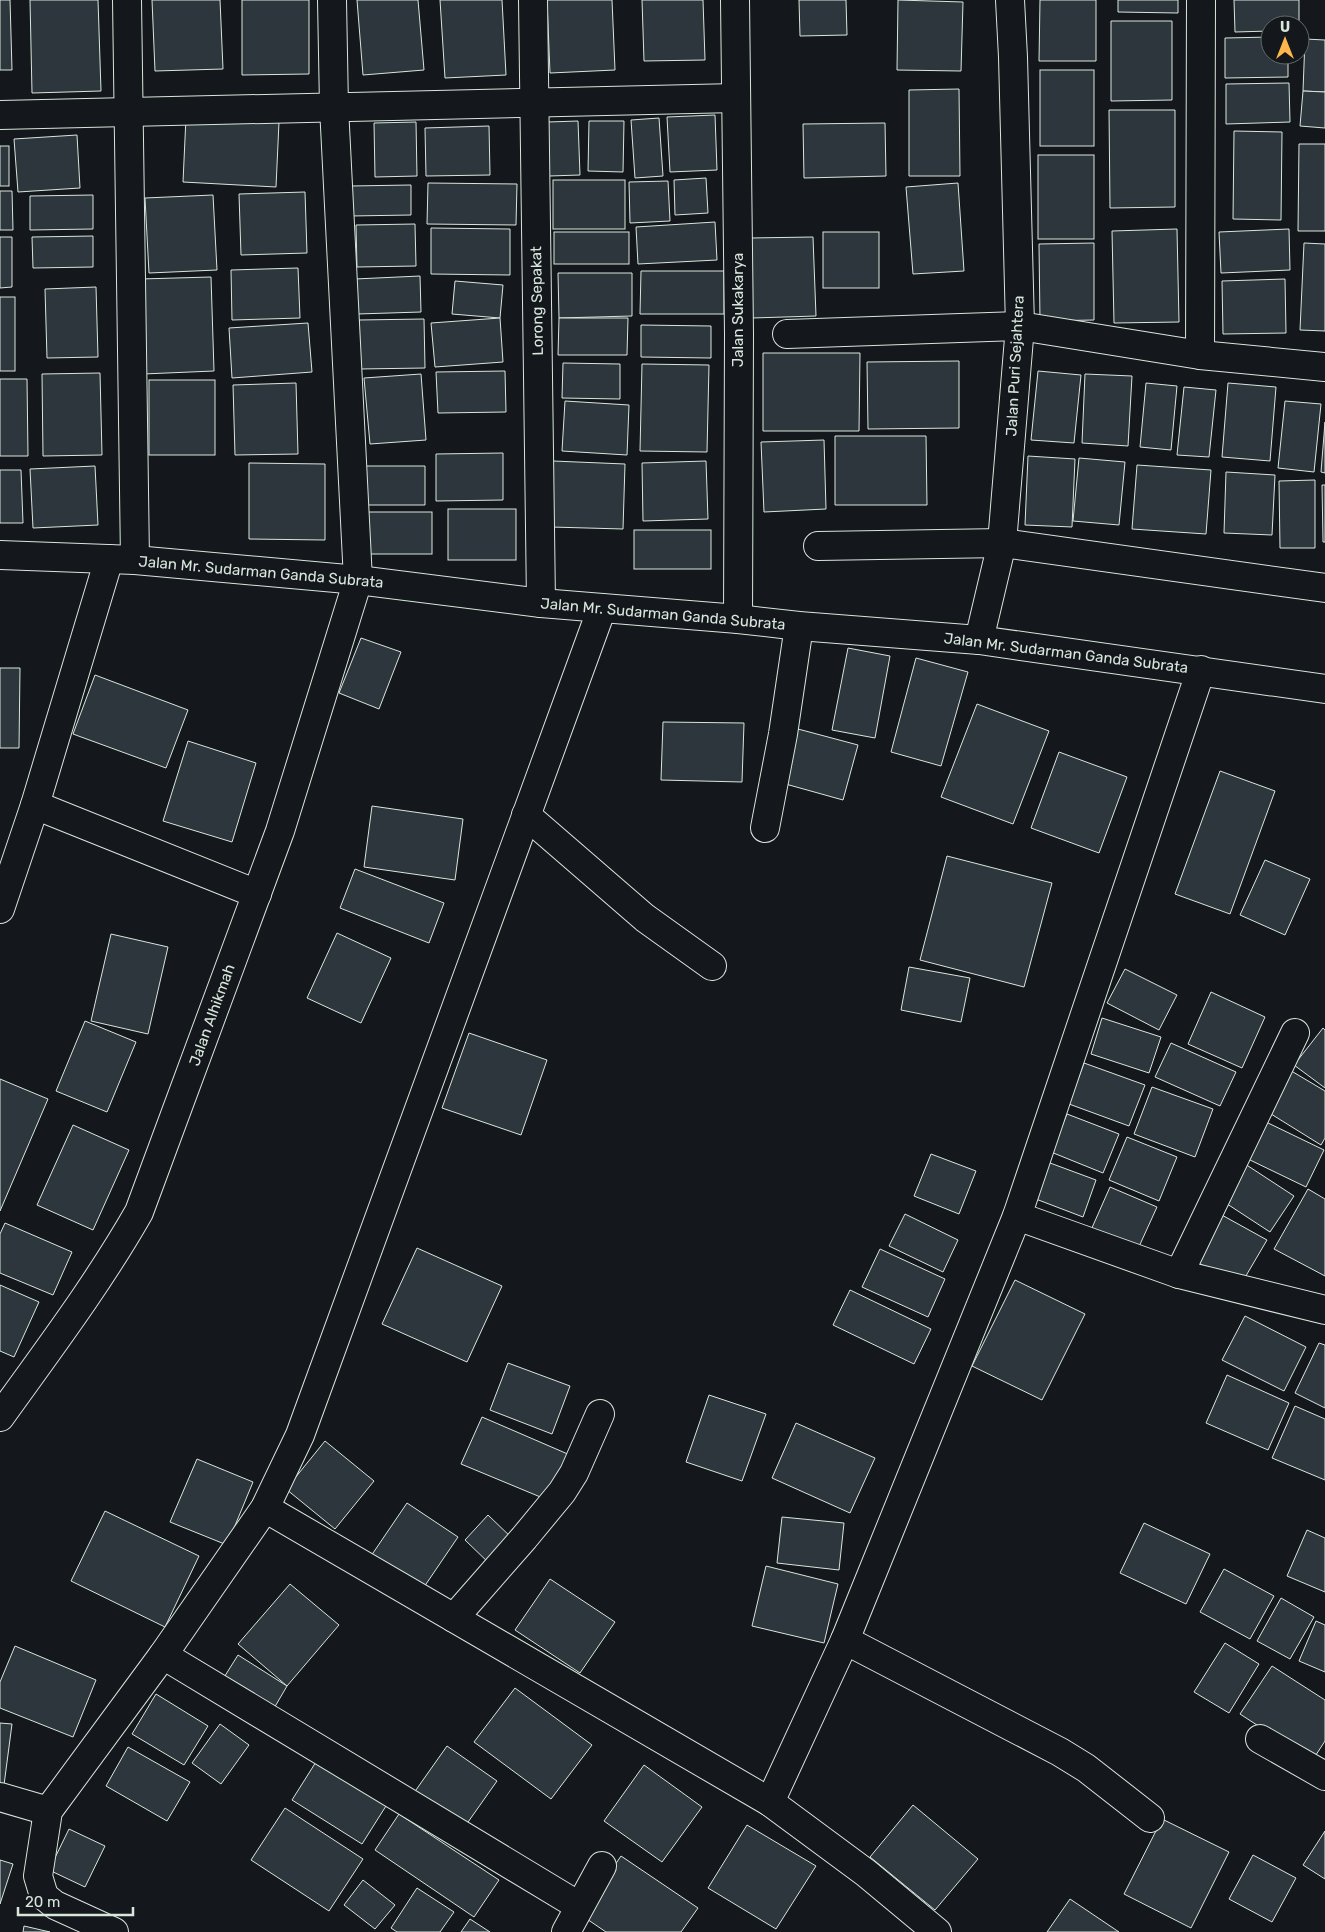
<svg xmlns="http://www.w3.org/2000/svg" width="1325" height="1932" font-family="Rubik,sans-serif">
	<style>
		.building { fill: #2c363c; stroke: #d8e6dc }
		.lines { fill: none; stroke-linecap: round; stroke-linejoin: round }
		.street-casing { stroke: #d8e6dc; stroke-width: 30 }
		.secondary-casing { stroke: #d8e6dc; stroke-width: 30 }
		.street { stroke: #14181c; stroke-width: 28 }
		.secondary { stroke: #14181c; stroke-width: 28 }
		.labels { text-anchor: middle; stroke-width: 4; stroke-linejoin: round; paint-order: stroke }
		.street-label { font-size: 15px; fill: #d8e6dc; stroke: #14181c }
	</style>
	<rect width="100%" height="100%" fill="#14181c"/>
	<g class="building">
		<polygon points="0,0 10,0 12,70 0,70"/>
		<polygon points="30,0 98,0 101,91 32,93"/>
		<polygon points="152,0 220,0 223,69 155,71"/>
		<polygon points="242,0 309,0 309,74 242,75"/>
		<polygon points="357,0 418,0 424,70 363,75"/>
		<polygon points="440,0 502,0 506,75 445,78"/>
		<polygon points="547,0 612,0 615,70 550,73"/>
		<polygon points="642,0 703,0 705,60 644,61"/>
		<polygon points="799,0 846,0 847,35 800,36"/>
		<polygon points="898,0 963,2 961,71 897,70"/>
		<polygon points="1040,0 1096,0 1096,61 1039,61"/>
		<polygon points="1118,0 1178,0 1178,13 1118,12"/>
		<polygon points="1234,0 1299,0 1299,25 1270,25 1270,31 1235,32"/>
		<polygon points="1111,21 1172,21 1172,100 1111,101"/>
		<polygon points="1270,37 1270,55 1288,55 1288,77 1225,78 1225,38"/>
		<polygon points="1305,39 1325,40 1325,92 1303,91"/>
		<rect x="1040" y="70" width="54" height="76"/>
		<polygon points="1289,83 1290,122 1226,124 1226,84"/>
		<polygon points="959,89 960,176 909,176 909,90"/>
		<polygon points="1303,91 1325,92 1325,128 1300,126"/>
		<polygon points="1109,110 1175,110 1175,207 1110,208"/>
		<polygon points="715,115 717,170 670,172 667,117"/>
		<polygon points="186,117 279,122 276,187 183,182"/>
		<polygon points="659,118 663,176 635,178 631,120"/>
		<polygon points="578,121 580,175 549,176 548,122"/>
		<polygon points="589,121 624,121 623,172 588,171"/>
		<polygon points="416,122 417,176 375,177 374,123"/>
		<polygon points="885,123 886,176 804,178 803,124"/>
		<polygon points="489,126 490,175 426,176 425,128"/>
		<polygon points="1234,131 1282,132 1281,220 1233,219"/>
		<polygon points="77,135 80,188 18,192 14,139"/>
		<polygon points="1299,144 1325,144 1325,231 1298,231"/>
		<rect x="0" y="146" width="9" height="40"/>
		<rect x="1038" y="155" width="56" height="84"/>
		<polygon points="706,178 708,213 675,215 674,180"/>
		<rect x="553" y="180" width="72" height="49"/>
		<polygon points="668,181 670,221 630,223 629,182"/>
		<polygon points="428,183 517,184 516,225 427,224"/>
		<polygon points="958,183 964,271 913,274 906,187"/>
		<polygon points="411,185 411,215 350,216 350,186"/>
		<polygon points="0,191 12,191 13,230 0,230"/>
		<polygon points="305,192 307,253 241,255 239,194"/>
		<polygon points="93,195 93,229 30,230 30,196"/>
		<polygon points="213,195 217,270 149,273 145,198"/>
		<polygon points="715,222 717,260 638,264 636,227"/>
		<polygon points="415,224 416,266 357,267 356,225"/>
		<polygon points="431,228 510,229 510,275 431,274"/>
		<polygon points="1177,229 1179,322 1114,323 1112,231"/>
		<polygon points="1289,229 1290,270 1221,273 1219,232"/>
		<rect x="554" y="232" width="75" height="32"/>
		<rect x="823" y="232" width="56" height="56"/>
		<polygon points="93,236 93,267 33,268 32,237"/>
		<polygon points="0,237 12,237 12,287 0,288"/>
		<polygon points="813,237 816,316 752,318 750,238"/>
		<polygon points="1094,243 1094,320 1040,321 1039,244"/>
		<polygon points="1304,243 1325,244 1325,331 1300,330"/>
		<polygon points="298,268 300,318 232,320 231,270"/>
		<polygon points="641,271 724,271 724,314 640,314"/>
		<polygon points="558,273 632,273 632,316 559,318"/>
		<polygon points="420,276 421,312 357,314 355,279"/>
		<polygon points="211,277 214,371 143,374 140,279"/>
		<polygon points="1285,279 1286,333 1223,334 1222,281"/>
		<polygon points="455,281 503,285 500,318 452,314"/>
		<polygon points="96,287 98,357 47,358 45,289"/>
		<rect x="0" y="297" width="15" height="74"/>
		<polygon points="500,318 503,362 435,367 431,323"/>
		<polygon points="559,318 628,318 627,355 558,355"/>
		<polygon points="424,319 425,368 359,369 359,320"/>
		<polygon points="308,323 312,372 232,378 229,328"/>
		<polygon points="641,325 711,326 711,358 641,357"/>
		<polygon points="763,353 860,353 859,431 763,431"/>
		<polygon points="959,361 959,428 868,429 867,362"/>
		<polygon points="563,363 620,364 620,399 562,398"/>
		<polygon points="642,364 709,365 707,452 640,451"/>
		<polygon points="505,371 506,412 438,413 436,372"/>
		<polygon points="1038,371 1081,375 1074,443 1031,440"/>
		<polygon points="100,373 102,455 43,456 42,374"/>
		<polygon points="421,374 426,440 370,444 364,378"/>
		<polygon points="1085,374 1132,376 1128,446 1082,443"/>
		<polygon points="0,379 27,379 28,456 0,456"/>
		<rect x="149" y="380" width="66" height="75"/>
		<polygon points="296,383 298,454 235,455 233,385"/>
		<polygon points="1146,383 1177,386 1171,450 1140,447"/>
		<polygon points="1228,383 1276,387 1270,461 1222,457"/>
		<polygon points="1184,387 1216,390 1209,457 1177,455"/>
		<polygon points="565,401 629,405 627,455 562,451"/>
		<polygon points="1285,401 1321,404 1314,472 1278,468"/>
		<polygon points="1325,422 1325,473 1321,472"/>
		<polygon points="835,436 926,436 927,505 835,505"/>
		<polygon points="824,440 826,509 764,512 761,442"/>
		<polygon points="503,453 503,500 436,501 436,454"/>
		<polygon points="1028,456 1075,459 1072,527 1025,525"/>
		<polygon points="1079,458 1125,462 1119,525 1073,521"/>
		<polygon points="553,461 625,464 623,529 551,527"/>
		<polygon points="706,461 708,519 643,521 642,463"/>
		<polygon points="249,463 325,464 325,540 249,539"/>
		<polygon points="1137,465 1211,470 1206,534 1132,529"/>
		<polygon points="95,466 98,525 33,528 30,469"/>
		<polygon points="365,466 425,466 425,505 364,505"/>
		<polygon points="0,470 21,470 23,523 0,523"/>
		<polygon points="1226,472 1275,475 1272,535 1224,533"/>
		<polygon points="1315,480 1315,548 1280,548 1279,481"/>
		<polygon points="1322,485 1325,485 1325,542 1323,542"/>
		<rect x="448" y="509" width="68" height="51"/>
		<rect x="363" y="512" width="69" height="42"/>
		<rect x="634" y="530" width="77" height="39"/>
		<polygon points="361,638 401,652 379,709 339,693"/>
		<polygon points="848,648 890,656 875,738 832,730"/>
		<polygon points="916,658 968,672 941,766 891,752"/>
		<polygon points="0,668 20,668 19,748 0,748"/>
		<polygon points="95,675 188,710 166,768 73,734"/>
		<polygon points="977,704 1049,731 1013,824 941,797"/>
		<polygon points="663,722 744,723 742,782 661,780"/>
		<polygon points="798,729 858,745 843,800 782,783"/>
		<polygon points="188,741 256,763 232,842 163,821"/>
		<polygon points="1059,752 1127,777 1099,853 1031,828"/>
		<polygon points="1220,771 1275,791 1230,914 1175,894"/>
		<polygon points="372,806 463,819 455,880 364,867"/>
		<polygon points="947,856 1052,883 1024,987 920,960"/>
		<polygon points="1265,860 1310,879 1285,935 1240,915"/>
		<polygon points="355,869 444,903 429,943 340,908"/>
		<polygon points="337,933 391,958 361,1023 307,998"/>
		<polygon points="111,934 168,947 148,1034 91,1021"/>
		<polygon points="909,967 970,978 961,1022 901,1010"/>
		<polygon points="1125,969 1177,995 1159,1030 1107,1003"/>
		<polygon points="1211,992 1265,1017 1242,1068 1188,1044"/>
		<polygon points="1102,1018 1161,1037 1149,1073 1091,1054"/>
		<polygon points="85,1021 136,1042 107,1112 56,1091"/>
		<polygon points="1323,1028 1325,1030 1325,1088 1294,1065"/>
		<polygon points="469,1033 547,1060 521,1135 442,1108"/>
		<polygon points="1171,1043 1236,1072 1220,1106 1155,1077"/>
		<polygon points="1084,1063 1145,1085 1129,1126 1069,1104"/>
		<polygon points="1288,1069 1325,1091 1325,1138 1321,1145 1263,1109"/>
		<polygon points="0,1079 48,1099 0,1211"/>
		<polygon points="1152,1087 1213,1109 1195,1157 1134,1134"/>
		<polygon points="1067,1114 1119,1134 1103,1173 1051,1152"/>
		<polygon points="1266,1122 1324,1150 1306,1187 1248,1159"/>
		<polygon points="73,1125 129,1150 93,1230 37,1205"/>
		<polygon points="1127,1137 1177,1157 1159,1201 1109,1180"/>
		<polygon points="931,1154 976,1171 959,1214 914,1196"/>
		<polygon points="1042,1160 1096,1180 1083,1217 1028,1196"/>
		<polygon points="1242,1162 1294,1196 1270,1232 1218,1198"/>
		<polygon points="1110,1187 1157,1207 1137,1251 1091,1230"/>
		<polygon points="1308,1189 1325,1199 1325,1276 1274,1249"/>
		<polygon points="905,1214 958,1240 943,1272 889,1246"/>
		<polygon points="1220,1214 1267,1240 1240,1286 1193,1260"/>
		<polygon points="5,1223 72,1252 53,1295 0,1273 0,1234"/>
		<polygon points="417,1248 502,1286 467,1362 382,1324"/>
		<polygon points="880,1249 945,1279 928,1317 862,1287"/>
		<polygon points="1015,1280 1085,1314 1042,1400 972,1366"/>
		<polygon points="0,1285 39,1302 14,1357 0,1351"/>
		<polygon points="850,1290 931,1329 914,1364 833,1325"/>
		<polygon points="1245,1316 1306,1347 1284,1391 1222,1360"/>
		<polygon points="1319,1343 1325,1345 1325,1408 1295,1393"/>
		<polygon points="508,1363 570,1386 552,1434 490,1410"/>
		<polygon points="1227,1375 1289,1403 1268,1450 1206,1423"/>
		<polygon points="709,1395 766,1414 742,1481 686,1462"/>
		<polygon points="1295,1406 1325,1419 1325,1480 1272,1458"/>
		<polygon points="482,1417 570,1455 550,1501 461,1464"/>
		<polygon points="796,1423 875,1458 850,1513 772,1478"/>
		<polygon points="325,1441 374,1481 335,1529 286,1489"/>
		<polygon points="197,1459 253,1482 227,1545 170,1522"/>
		<polygon points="407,1503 458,1537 422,1590 371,1556"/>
		<polygon points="105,1511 199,1556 165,1627 71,1581"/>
		<polygon points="488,1515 515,1541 492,1566 465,1540"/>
		<polygon points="782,1517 844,1523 839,1570 777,1563"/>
		<polygon points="1144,1523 1210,1554 1186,1604 1120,1573"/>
		<polygon points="1307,1530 1325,1538 1325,1592 1287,1576"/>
		<polygon points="766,1566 838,1584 824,1643 752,1626"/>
		<polygon points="1224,1569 1274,1596 1250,1639 1200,1612"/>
		<polygon points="550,1579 615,1622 580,1673 515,1630"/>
		<polygon points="290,1584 339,1625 287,1686 238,1644"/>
		<polygon points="1281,1598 1314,1617 1290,1659 1257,1641"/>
		<polygon points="1316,1621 1325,1625 1325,1672 1299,1661"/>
		<polygon points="1225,1643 1259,1664 1229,1713 1194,1692"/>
		<polygon points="15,1646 96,1680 73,1737 0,1708 0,1682"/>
		<polygon points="238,1655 287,1686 273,1710 223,1679"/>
		<polygon points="1272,1666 1325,1700 1325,1741 1312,1761 1240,1714"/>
		<polygon points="515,1688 592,1745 551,1799 474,1742"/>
		<polygon points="156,1694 208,1726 184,1765 132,1734"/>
		<polygon points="0,1723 12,1724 4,1785 0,1785"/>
		<polygon points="220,1724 249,1745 221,1784 192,1763"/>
		<polygon points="447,1746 497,1781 461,1832 411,1797"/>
		<polygon points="128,1747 190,1782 167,1821 106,1786"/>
		<polygon points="321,1754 391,1798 362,1844 292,1800"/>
		<polygon points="644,1765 702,1807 662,1862 604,1821"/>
		<polygon points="913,1805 978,1859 935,1910 870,1857"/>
		<polygon points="285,1808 363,1859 329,1911 251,1860"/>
		<polygon points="399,1814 499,1880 474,1917 375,1850"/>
		<polygon points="1162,1819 1229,1852 1191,1928 1124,1894"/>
		<polygon points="747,1825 816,1866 776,1929 708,1888"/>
		<polygon points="69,1829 105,1846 85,1887 49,1870"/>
		<polygon points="1325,1831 1325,1879 1303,1865"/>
		<polygon points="1253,1855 1296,1878 1272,1922 1229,1899"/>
		<polygon points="621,1856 698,1908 681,1932 606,1932 581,1915"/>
		<polygon points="0,1860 13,1864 0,1904"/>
		<polygon points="363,1880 395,1905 375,1929 344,1905"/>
		<polygon points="417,1888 454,1912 440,1932 397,1932 391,1928"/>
		<polygon points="1070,1899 1119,1932 1047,1932"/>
		<polygon points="470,1919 490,1932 461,1932"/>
		<polygon points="24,1926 50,1932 23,1932"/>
	</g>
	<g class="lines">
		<g class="street-casing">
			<g id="street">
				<polyline points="127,0 135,560"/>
				<polyline points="533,0 541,603"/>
				<polyline points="735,0 739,334 738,619"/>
				<polyline points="0,115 736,98"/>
				<polyline points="787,334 1020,326 1200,355 1325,367"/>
				<polyline points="1200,355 1201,0"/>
				<polyline points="818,546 1002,543 1325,588"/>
				<polyline points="979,640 1002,543 1020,326 1013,57 1010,0"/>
				<polyline points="35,805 257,894"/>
				<polyline points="526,815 645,918 712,966"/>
				<polyline points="765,828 783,734 799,626"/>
				<polyline points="0,909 35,805 109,559"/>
				<polyline points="1017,1216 1179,1274 1325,1310"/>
				<polyline points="1179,1274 1295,1033"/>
				<path d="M0,1417C48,1350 98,1284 139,1212L280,831L358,580L334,107L332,0"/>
				<polyline points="265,1508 770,1802 866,1873 937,1932"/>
				<polyline points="454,1618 524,1538 562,1492 574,1473 600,1414"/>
				<polyline points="845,1640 1060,1752 1086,1768 1150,1818"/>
				<polyline points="163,1655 579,1906"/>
				<polyline points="1260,1739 1325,1776"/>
				<polyline points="0,1797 48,1811"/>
				<polyline points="770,1802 845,1640 1017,1216 1201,670"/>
				<polyline points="114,1932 55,1905 44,1896 38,1876 48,1811 163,1655 265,1508 300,1435 602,608"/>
				<polyline points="566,1932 602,1866"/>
			</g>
		</g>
		<g class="secondary-casing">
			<polyline id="secondary" points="0,555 135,560 358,580 541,603 738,619 799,626 979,640 1325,689"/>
		</g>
		<use href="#street" class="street"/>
		<use href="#secondary" class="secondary"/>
	</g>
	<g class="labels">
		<g class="street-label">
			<text transform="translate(537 301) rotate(-91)" y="5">Lorong Sepakat</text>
			<text transform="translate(738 310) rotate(-90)" y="5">Jalan Sukakarya</text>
			<text transform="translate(1015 366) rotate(-87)" y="5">Jalan Puri Sejahtera</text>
			<text transform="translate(261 572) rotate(5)" y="5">Jalan Mr. Sudarman Ganda Subrata</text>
			<text transform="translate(663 614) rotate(5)" y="5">Jalan Mr. Sudarman Ganda Subrata</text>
			<text transform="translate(1066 653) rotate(7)" y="5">Jalan Mr. Sudarman Ganda Subrata</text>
			<text transform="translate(212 1015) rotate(-70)" y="5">Jalan Alhikmah</text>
		</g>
	</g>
	<g transform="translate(1285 40)"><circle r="24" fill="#14181c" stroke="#626a69"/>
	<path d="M0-4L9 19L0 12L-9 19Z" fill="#ffb74d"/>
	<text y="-8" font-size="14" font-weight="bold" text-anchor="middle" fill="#d8e6dc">U</text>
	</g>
	<path d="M18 1907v8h115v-8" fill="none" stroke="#d8e6dc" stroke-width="2.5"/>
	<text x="25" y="1907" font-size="15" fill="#d8e6dc" stroke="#14181c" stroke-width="4" paint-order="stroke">20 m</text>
</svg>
